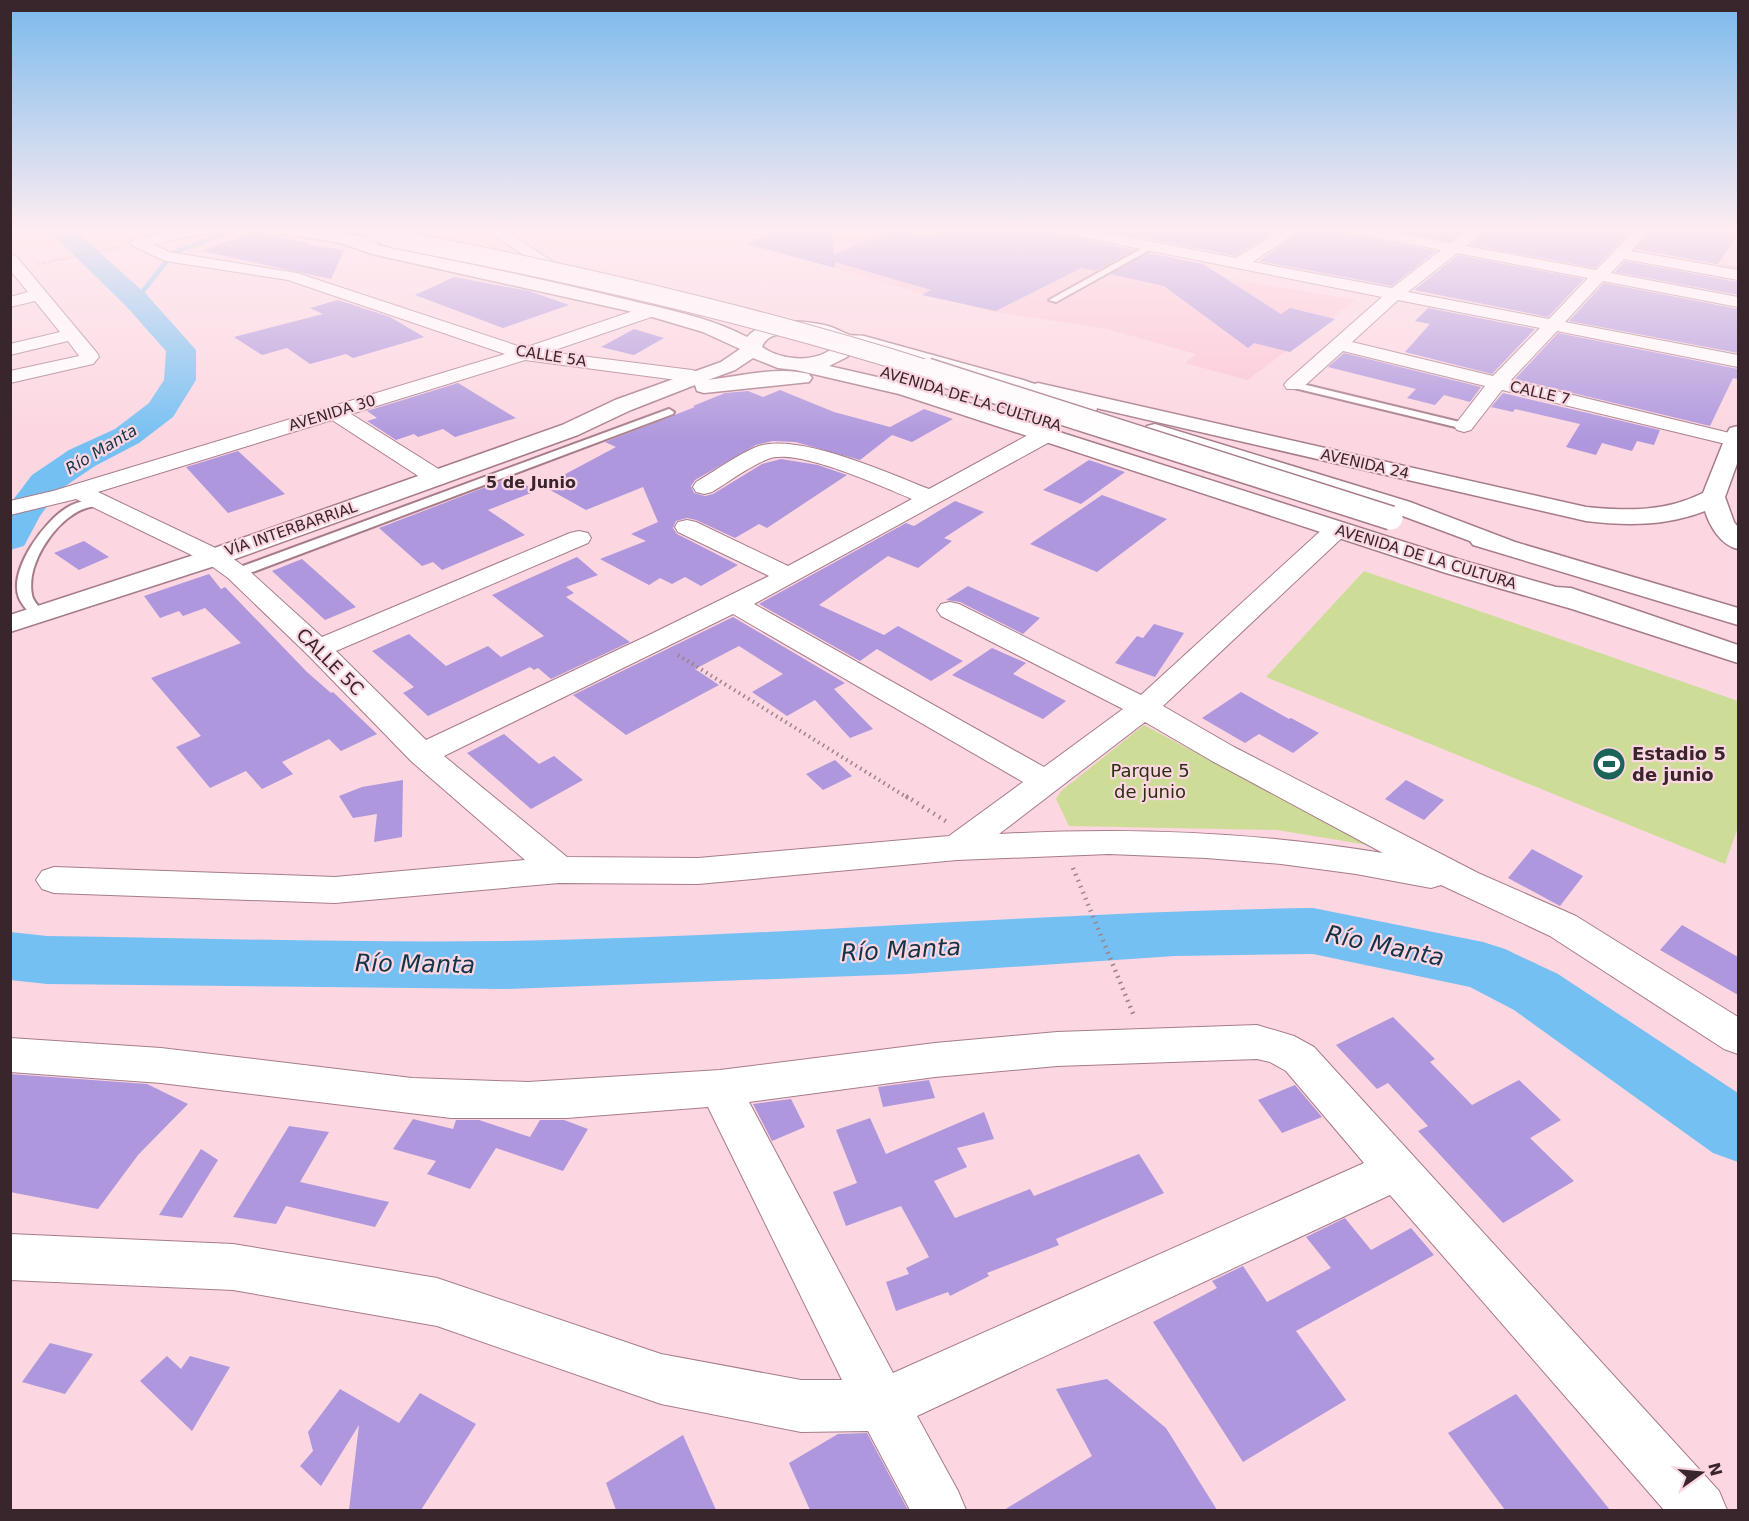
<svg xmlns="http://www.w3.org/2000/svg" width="1749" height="1521" font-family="'DejaVu Sans',sans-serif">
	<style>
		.built { fill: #fbc4d4 }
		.green { fill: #cddd98 }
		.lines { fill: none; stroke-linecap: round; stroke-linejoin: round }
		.stream { stroke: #75c0f2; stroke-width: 4.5 }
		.river { fill: #75c0f2; fill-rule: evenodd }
		.building { fill: #ae97dd }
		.lane-casing { stroke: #a77c89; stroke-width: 4 }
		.street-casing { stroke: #a77c89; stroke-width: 2 }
		.secondary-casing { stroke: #a77c89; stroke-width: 3 }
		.primary-casing { stroke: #a77c89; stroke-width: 3 }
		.path-far2 { stroke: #9e828a; stroke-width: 2; stroke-dasharray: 1 2; stroke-linecap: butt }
		.path-far1 { stroke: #9e828a; stroke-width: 4; stroke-dasharray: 1.5 4; stroke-linecap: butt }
		.path { stroke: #9e828a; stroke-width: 4.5; stroke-dasharray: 1.5 5; stroke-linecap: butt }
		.lane { fill: #fff; fill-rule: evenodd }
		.street { fill: #fff; fill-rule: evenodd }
		.secondary { fill: #fff; fill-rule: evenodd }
		.primary { fill: #fff; fill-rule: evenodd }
		.primary-bridge-far1-casing { stroke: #a77c89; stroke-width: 20; stroke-linecap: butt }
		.primary-bridge-casing { stroke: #a77c89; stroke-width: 26; stroke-linecap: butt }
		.primary-bridge-far1 { stroke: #fff; stroke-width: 18 }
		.primary-bridge { stroke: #fff; stroke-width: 23 }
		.labels { text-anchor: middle; stroke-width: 4.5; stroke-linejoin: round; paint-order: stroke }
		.far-street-label { font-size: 15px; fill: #38262c; stroke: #fcd6e1 }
		.far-water-label { font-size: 16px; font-style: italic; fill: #123448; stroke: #fcd6e1 }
		.far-neighbourhood-label { font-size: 16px; font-weight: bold; fill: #38262c; stroke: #fcd6e1 }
		.street-label { font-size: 18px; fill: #38262c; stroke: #fcd6e1 }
		.poi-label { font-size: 18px; font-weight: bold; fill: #38262c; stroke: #fcd6e1; text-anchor: start }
		.park-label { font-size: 18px; fill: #2a300f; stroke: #fcd6e1 }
		.near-water-label { font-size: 24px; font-style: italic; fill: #123448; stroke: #fcd6e1 }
	</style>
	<rect width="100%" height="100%" fill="#fcd6e1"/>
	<polygon class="built" points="779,228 1027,228 1150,252 1141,258 1215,276 1356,300 1247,380 1185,363 1196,354 1107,329 989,311 877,281 761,245 762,234"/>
	<g class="green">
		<polygon points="1364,571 1738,701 1738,827 1725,864 1266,677"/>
		<polygon points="1144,725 1368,845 1277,830 1069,826 1056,799 1061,791"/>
	</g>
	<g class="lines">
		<polyline class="stream" points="136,300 173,253 224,234"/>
		<g class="river">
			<polygon points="46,228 72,228 146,294 196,350 196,380 173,417 139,443 95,466 58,491 40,516 24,546 10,550 10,504 32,475 69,450 115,429 149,403 164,380 166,351 126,306"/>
			<path d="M1313,908L1483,942L1505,949L1558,974L1738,1093V1162L1713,1153L1514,1010L1470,987L1313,954L1175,956L907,974L505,989L47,984L10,980V932L47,936C200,938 353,943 505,941C775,937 1044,912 1313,908Z"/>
		</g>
	</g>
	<g class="building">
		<polygon points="785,228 831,230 834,255 896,229 928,237 951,228 1047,228 1056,234 1134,250 1096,271 1081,268 996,311 922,295 931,290 835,262 835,268 747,244"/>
		<polygon points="1093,228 1280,228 1236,256"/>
		<polygon points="1304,228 1338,228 1347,234 1436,251 1392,286 1259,261"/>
		<polygon points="1384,228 1466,228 1450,241"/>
		<polygon points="1489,228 1634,228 1595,268 1471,245"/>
		<polygon points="1654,228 1738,228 1738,234 1718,264 1738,267 1738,268 1635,249"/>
		<polygon points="255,232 308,243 306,244 344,250 331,279 201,251"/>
		<polygon points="1149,253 1203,264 1281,314 1290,308 1335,319 1290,352 1254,343 1248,348 1164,286 1110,274"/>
		<polygon points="1458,255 1584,279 1548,317 1414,290"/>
		<polygon points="1625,261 1738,282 1738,295 1615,272"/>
		<polygon points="454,277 529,291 569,305 503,328 415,295"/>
		<polygon points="1604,283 1738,309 1738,353 1569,321"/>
		<polygon points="338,300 390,317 424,337 353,358 346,354 310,364 287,348 262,355 234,337 323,314 310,308"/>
		<polygon points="1428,308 1535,329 1492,374 1405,352 1430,324 1415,321"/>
		<polygon points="634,329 664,338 634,355 601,347"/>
		<polygon points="1558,333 1738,369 1738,379 1733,378 1710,426 1515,379"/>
		<polygon points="1344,353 1481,387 1470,402 1444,395 1435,405 1407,398 1416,389 1328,367"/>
		<polygon points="458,383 516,418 455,437 443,429 418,437 414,434 396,440 367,421 377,418 367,411"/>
		<polygon points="780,390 834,412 890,427 924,409 953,419 912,442 892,435 860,460 795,442 773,441 756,445 695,480 691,486 694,493 705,496 713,494 762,464 781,459 818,465 847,475 767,528 759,524 735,538 696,520 687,518 676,521 673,528 677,534 738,565 701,586 685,577 672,584 660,578 649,585 600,559 646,541 631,534 658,522 643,487 586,510 543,486 616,447 605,442 695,407 693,406 725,393 748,391 763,397"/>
		<polygon points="1503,393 1660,430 1654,445 1637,441 1632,451 1602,443 1596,455 1566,447 1580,424 1515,409 1513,412 1491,407"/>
		<polygon points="238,451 285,494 228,513 186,467"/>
		<polygon points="1089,460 1125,472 1081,504 1043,490"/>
		<polygon points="512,477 536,491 488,510 525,535 442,570 433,562 422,566 379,528"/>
		<polygon points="1102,495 1167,519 1097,572 1030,544"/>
		<polygon points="955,501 984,512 944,538 952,541 918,568 888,556 819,605 884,635 898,626 963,661 931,681 877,649 860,661 759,604 906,523 914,526"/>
		<polygon points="84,541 109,557 79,570 54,553"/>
		<polygon points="577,557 598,575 566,587 574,593 566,597 630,642 551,679 538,668 534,670 530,667 428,716 403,693 414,687 372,651 409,634 446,666 488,646 501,657 544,636 492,595"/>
		<polygon points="302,559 356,607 325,620 272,571"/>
		<polygon points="209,574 221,589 225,587 307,672 331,693 333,692 377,734 341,751 329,739 282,762 293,774 262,789 246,771 210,788 176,747 201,736 151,678 241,643 205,608 183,616 179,611 160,618 144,596"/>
		<polygon points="968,586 999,600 1040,618 1023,634 960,602 946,600"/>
		<polygon points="733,617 845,683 834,689 873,729 850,738 815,700 787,716 752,692 783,674 739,646 695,669 719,685 626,735 573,695"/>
		<polygon points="1154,624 1184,633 1155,677 1115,663 1137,636 1143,638"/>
		<polygon points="992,648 1026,663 1013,674 1066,701 1043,719 952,675"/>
		<polygon points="1241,692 1289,719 1291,718 1319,733 1293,753 1259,734 1245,743 1202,718"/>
		<polygon points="504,734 539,764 554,756 583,780 531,809 467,753"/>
		<polygon points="835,760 852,776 823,790 806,774"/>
		<polygon points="403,780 402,837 374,842 377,814 353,818 339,796 362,787"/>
		<polygon points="1406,780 1444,800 1424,820 1385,799"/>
		<polygon points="1532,849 1583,876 1560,906 1508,878"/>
		<polygon points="1682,925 1738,957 1738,995 1660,950"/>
		<polygon points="1393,1017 1435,1059 1430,1062 1472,1105 1519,1080 1561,1120 1530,1138 1574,1181 1503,1223 1418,1131 1428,1126 1388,1083 1377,1089 1336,1045"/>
		<polygon points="10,1074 147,1084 188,1104 138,1155 98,1209 10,1192"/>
		<polygon points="929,1080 935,1098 883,1107 878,1087"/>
		<polygon points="1295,1085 1322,1117 1282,1133 1258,1100"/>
		<polygon points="791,1099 805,1127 772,1141 753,1104"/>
		<polygon points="984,1112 994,1139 957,1148 967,1167 934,1181 955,1218 1030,1189 1034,1196 1139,1154 1164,1193 1056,1239 1059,1245 987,1273 989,1276 950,1296 948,1292 896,1311 886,1282 909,1274 906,1268 929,1257 901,1206 846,1226 833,1192 857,1183 836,1130 870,1118 886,1154"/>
		<polygon points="413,1119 453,1129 456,1120 479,1120 530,1137 540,1120 564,1120 588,1129 563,1171 496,1148 470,1189 427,1174 436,1161 393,1149"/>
		<polygon points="289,1126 329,1132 300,1182 389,1202 375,1227 286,1206 276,1224 233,1217"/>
		<polygon points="201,1149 218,1160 182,1218 159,1215"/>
		<polygon points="1345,1218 1371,1250 1411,1228 1434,1255 1296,1331 1346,1400 1243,1462 1153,1322 1217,1288 1212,1281 1243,1266 1267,1302 1331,1268 1306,1237"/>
		<polygon points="50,1343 93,1354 65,1394 22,1382"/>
		<polygon points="167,1356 181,1369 190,1356 230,1367 192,1431 140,1381"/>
		<polygon points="1107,1379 1166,1428 1217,1510 1004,1510 1092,1456 1056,1389"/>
		<polygon points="340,1389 399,1423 420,1393 476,1424 421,1510 349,1510 359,1425 321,1486 300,1466 313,1451 308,1432"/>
		<polygon points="1516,1394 1610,1510 1505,1510 1448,1433"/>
		<polygon points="867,1433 908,1510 810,1510 789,1463 838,1434"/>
		<polygon points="683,1435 716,1510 616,1510 606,1483"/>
	</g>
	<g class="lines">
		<g class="lane-casing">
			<g id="lane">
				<polygon points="1148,245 1155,247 1056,302 1049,300"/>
				<polygon points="1294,382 1468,424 1469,426 1464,429 1290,387 1290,383"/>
				<polygon points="669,409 674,412 673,414 242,576 237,577 230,573 232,570"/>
				<path d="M100,497L104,498V504C95,506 85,507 77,512C52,526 26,565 32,595C33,602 41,608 45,614L38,618L33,617C28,611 22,605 19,598C8,570 45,520 68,507C78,501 90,500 100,497Z"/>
			</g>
		</g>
		<g class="street-casing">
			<g id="street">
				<path d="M189,228H218L216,231L153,244L169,252L297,273L524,348L645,307H657L660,311L657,315L549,352L692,370L699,372L702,376L699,380L692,382L525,360L351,414L445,473L448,478L445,483L437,485L429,483L332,420L98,492L224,552L246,568L322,637L570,533L579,531L588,533L591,538L588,543L336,651L426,740L647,636L769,576L678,532L675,527L678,522L687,520L696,522L788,566L912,499C883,487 796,447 768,459C748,467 730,481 712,492L704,494L696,492L693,487L696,482C715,471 735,456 756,447C796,431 890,474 929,489L1039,429L1047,428L1055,429L1058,434L1055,439L754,604L1044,767L1123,709L941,616L937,610L941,604L950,602L959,604L1141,695L1327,525L1336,523L1345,525L1348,530L1345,535L1163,706L1234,747L1478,873L1576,916L1738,1017V1054L1724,1049L1550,936L1441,885L1431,888L1356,874L1281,864L1206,858L1109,854L957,860L698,884L559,883L335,903L54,893L42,889L36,880L42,871L54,867L335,877L525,860L411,761L308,655L228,578L206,562L76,499L10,515V501L53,491L505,354L288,280L165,261L133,246L130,243L133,240ZM733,614L1023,782L949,836L698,858L567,857L444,756ZM1145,722L1212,761L1383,853C1256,832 1128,827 999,834Z"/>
				<polygon points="482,228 500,228 552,261 550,264 538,264"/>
				<path d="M753,228H774C770,234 760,236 753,234L751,231Z"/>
				<path d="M1049,228H1080L1236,258L1285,228H1302L1253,262L1392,288L1441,250L1347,232L1340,228H1371L1451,243L1470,228H1487L1466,246L1596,270L1637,228H1652L1631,251L1738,270V280L1624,259L1611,273L1738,297V307L1603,281L1565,322L1738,355V367L1557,331L1511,380L1738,435V447L1502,390L1471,430L1464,432L1457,430L1454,426L1485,386L1343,351L1301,389H1287L1284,385L1287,381L1382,297L1056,232ZM1457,253L1588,278L1549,319L1408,292ZM1398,300L1540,328L1493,376L1352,342Z"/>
				<polygon points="10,254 16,256 97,353 99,357 93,364 10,383 10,371 79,356 68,341 10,355 10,344 60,332 35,301 10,307 10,297 28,292 10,270"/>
				<path d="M1257,1025L1294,1036L1314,1047L1719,1491L1727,1510H1664L1390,1195L917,1416L958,1491L966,1510H910L868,1431L801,1432L661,1404L437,1326L233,1290L10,1280V1234L233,1244L437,1278L661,1354L801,1380H842L708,1107L566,1118H451L161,1083L10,1072V1038L161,1048L412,1078L528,1082L720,1070L935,1043L1057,1032ZM1257,1059L1270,1062L1286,1071L1364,1163L893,1373L749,1102L935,1077L1057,1066Z"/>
			</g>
		</g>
		<g class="secondary-casing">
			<path id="secondary" d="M1038,383L1586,507C1627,511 1665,512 1703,493L1727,433L1730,428L1738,426V461L1725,497L1734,522L1738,527V549C1721,545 1710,527 1705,511C1666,526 1628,526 1586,521L1031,393L1028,389L1031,385Z"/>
		</g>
		<g class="primary-casing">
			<g id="primary">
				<path d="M273,228H310L371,238L377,240L379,243L377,245C460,262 543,279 624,299C665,309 709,317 747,337C765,317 804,320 828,326C836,328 843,333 850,335C854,336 859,335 864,336L1023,380L1094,404L1097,409L1094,414L1086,415L1078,414L1009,388L856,346L847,357L829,366L912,385L1464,561L1556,587L1571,588L1738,645V663L1572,609L1446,573L899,394L796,370L778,368L753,358L735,370L708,380C740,376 778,366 809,374L812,378L809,382L704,393L697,391L695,385L631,410L578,435L224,563L10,632V615L206,551L562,425L615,400L721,362L740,349L703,332L642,314L372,254L341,243L281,233ZM792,333C806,334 828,333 836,345C818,364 782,361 762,347C767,334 780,334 792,333Z"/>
				<polygon points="1155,424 1410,502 1515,542 1738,608 1738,625 1473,545 1470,541 1392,512 1147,436 1144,431 1147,426"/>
			</g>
		</g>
		<polyline class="path-far2" points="39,264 120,247"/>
		<polyline class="path-far1" points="678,655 908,798"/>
		<g class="path">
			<polyline points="906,796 947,822"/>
			<polyline points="1073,868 1134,1016"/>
		</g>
		<use href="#lane" class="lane"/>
		<use href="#street" class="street"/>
		<use href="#secondary" class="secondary"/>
		<use href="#primary" class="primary"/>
		<g class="primary-bridge-far1-casing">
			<path id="primary-bridge-far1" d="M376,232L396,239C577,274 756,315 932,371"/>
		</g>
		<g class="primary-bridge-casing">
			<polyline id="primary-bridge" points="927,370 1391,518"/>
		</g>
		<use href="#primary-bridge-far1" class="primary-bridge-far1"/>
		<use href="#primary-bridge" class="primary-bridge"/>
	</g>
	<linearGradient id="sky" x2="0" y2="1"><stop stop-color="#7ab9ec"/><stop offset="0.52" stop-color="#feedf2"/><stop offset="1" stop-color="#feedf2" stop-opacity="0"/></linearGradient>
	<rect width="1749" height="441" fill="url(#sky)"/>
	<defs>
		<g id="stadium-disc" transform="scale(1.725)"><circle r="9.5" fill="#1d6458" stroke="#fcd6e1"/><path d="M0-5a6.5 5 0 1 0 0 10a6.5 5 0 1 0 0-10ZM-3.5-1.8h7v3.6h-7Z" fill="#fff"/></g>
	</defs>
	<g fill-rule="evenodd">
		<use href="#stadium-disc" x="1609" y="764"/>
	</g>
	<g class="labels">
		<g class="far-street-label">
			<text transform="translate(551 356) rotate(9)" y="5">CALLE 5A</text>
			<text transform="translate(1540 393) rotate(13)" y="5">CALLE 7</text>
			<text transform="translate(971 399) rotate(17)" y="5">AVENIDA DE LA CULTURA</text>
			<text transform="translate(332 413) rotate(-17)" y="5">AVENIDA 30</text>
			<text transform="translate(1365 464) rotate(13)" y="5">AVENIDA 24</text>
			<text transform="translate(291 529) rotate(-19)" y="5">VÍA INTERBARRIAL</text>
			<text transform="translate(1426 557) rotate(17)" y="5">AVENIDA DE LA CULTURA</text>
		</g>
		<g class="far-water-label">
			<text transform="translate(101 449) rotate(-31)" y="6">Río Manta</text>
		</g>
		<g class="far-neighbourhood-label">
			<text x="531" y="488">5 de Junio</text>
		</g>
		<g class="street-label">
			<text transform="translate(330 662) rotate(45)" y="6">CALLE 5C</text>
		</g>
		<g class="poi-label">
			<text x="1632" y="760">Estadio 5<tspan x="1632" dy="21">de junio</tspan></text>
		</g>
		<g class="park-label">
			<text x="1150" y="777">Parque 5<tspan x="1150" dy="21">de junio</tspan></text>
		</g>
		<g class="near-water-label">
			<text transform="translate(1385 946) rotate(12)" y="8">Río Manta</text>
			<text transform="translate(901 950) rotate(-3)" y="8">Río Manta</text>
			<text transform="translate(415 964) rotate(1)" y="8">Río Manta</text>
		</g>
	</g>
	<rect width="1749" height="1521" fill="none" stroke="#38262c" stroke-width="24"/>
	<g transform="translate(1701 1473) rotate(75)" stroke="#fcd6e1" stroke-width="4.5" paint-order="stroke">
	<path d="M0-4.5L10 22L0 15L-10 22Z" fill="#38262c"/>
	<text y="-9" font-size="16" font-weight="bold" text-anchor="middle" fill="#38262c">N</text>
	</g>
</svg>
